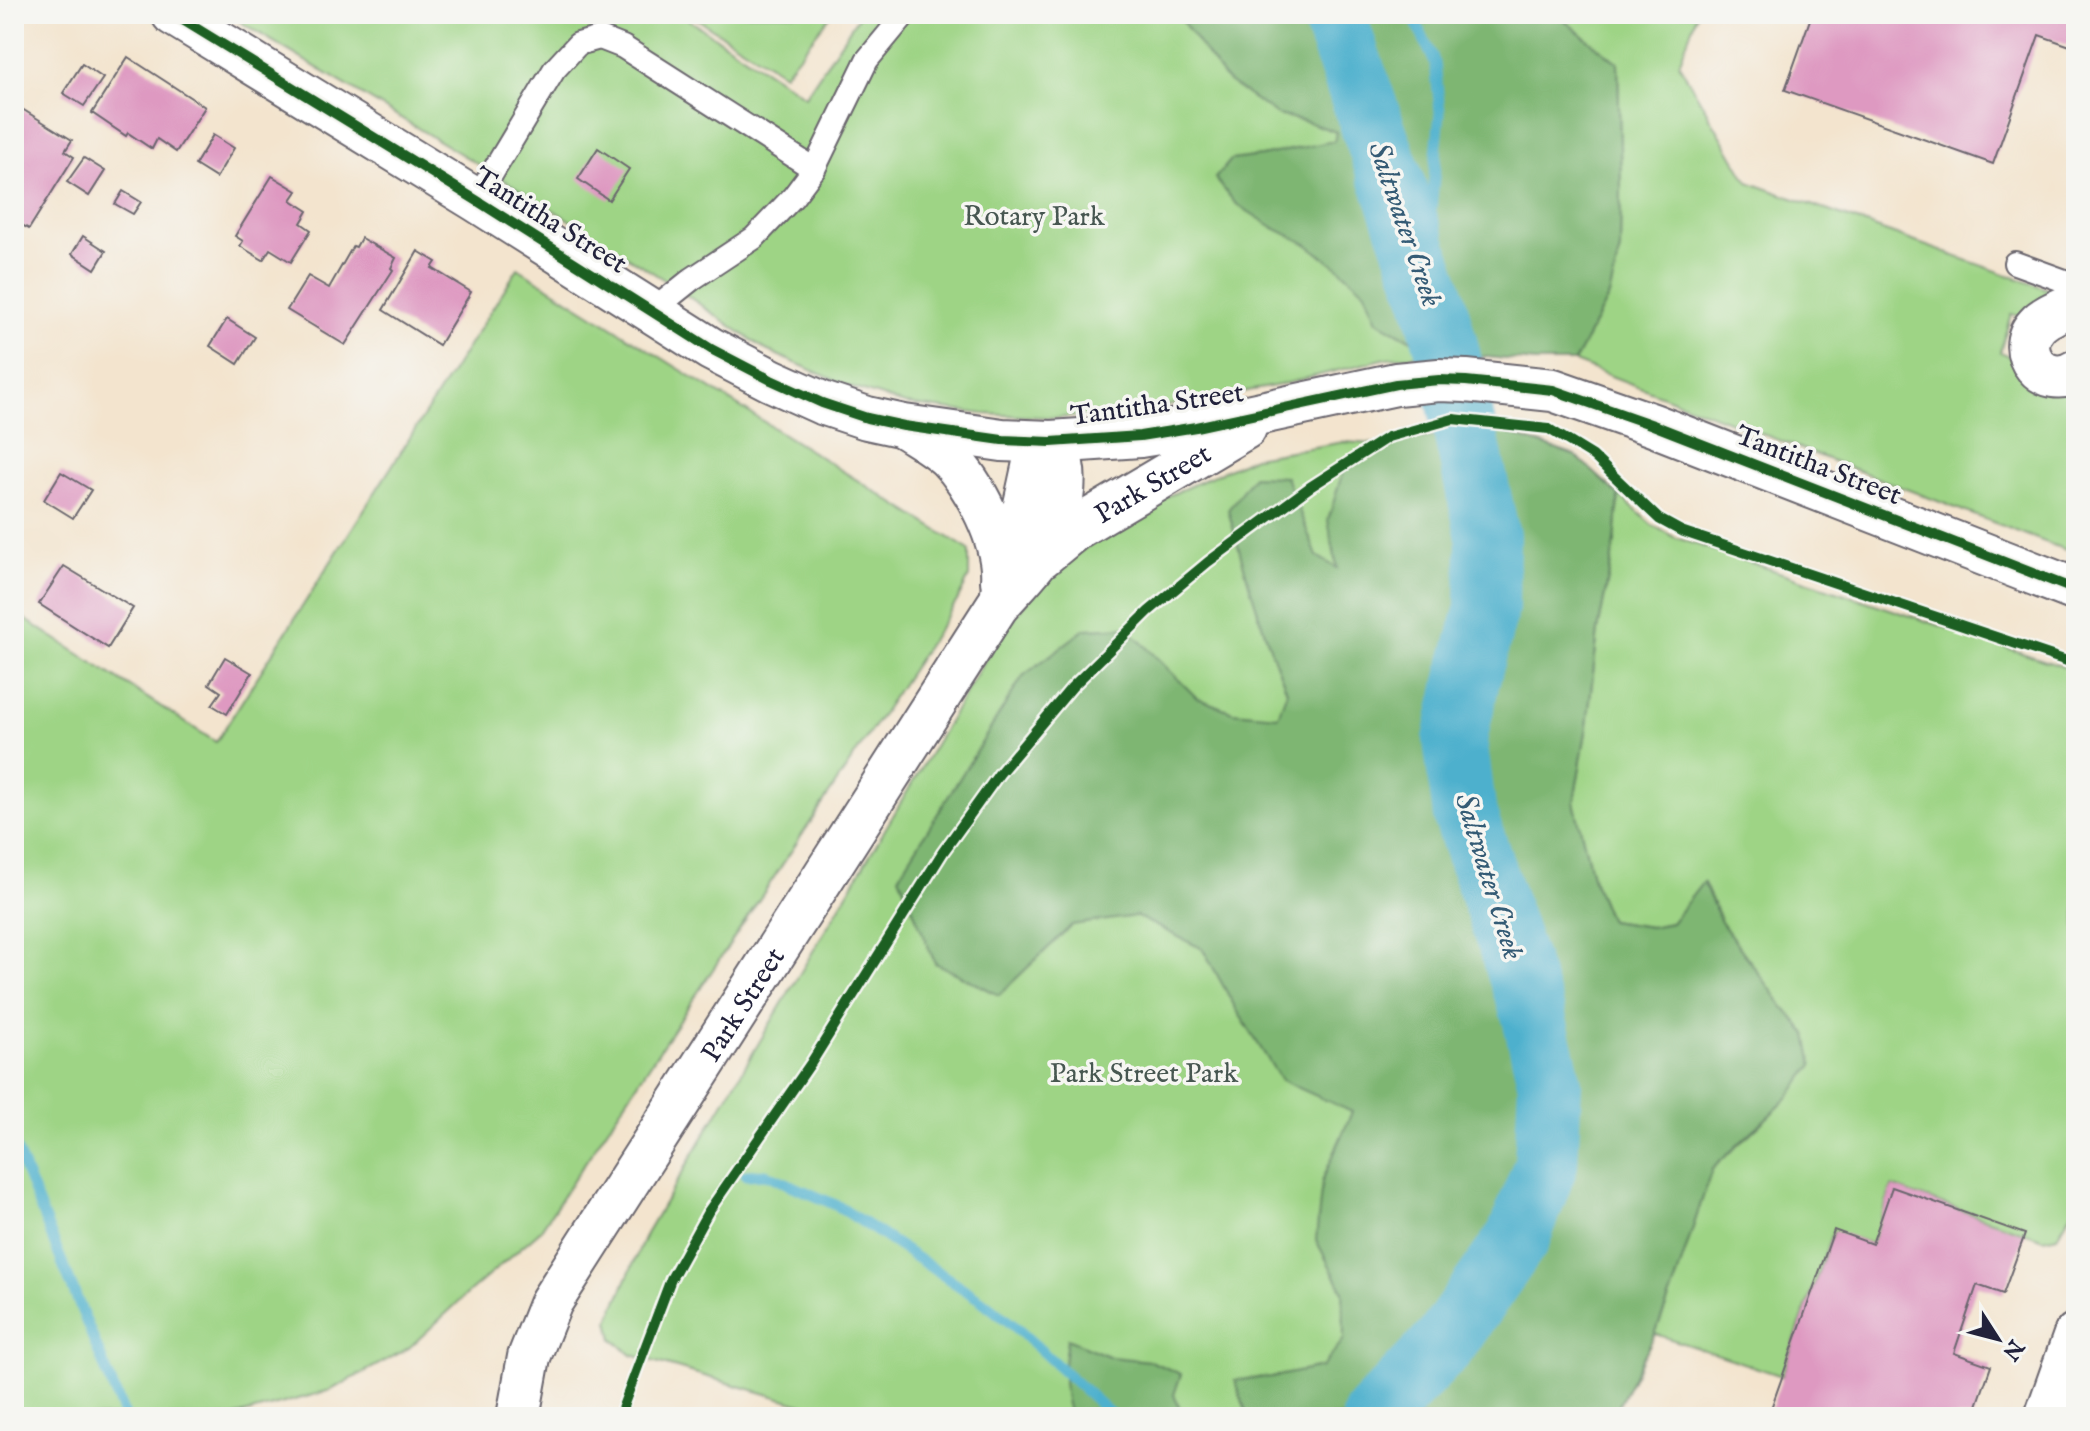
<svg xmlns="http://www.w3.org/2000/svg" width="2090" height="1431" font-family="'IM FELL English',serif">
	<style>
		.green { fill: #9ed485; stroke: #607b60; stroke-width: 2 }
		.forest { fill: #7eb672; stroke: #506c56; stroke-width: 2 }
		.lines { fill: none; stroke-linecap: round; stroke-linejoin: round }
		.stream { stroke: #4eb0cd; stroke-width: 11 }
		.river { stroke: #4eb0cd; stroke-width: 64 }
		.building { fill: #de99c1 }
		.service-casing { stroke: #6b666e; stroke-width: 26 }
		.minor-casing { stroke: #6b666e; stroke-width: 46 }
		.tertiary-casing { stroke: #6b666e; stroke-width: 48 }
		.service { stroke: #fff; stroke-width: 22 }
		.minor { stroke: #fff; stroke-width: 42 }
		.tertiary { stroke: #fff; stroke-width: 44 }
		.cycleway-casing { stroke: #f6f6f2; stroke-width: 15 }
		.cycleway { stroke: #1b5e20; stroke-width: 10 }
		.labels { text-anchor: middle; stroke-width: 7; stroke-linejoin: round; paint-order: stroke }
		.park-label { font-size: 28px; fill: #475751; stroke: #f6f6f2 }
		.street-label { font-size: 28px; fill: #22223b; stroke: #f6f6f2 }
		.water-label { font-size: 30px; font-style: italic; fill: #345b75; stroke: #f6f6f2 }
	</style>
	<rect width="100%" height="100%" fill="#f6f6f2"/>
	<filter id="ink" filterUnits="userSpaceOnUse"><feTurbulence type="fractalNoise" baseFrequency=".0125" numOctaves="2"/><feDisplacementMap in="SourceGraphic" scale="16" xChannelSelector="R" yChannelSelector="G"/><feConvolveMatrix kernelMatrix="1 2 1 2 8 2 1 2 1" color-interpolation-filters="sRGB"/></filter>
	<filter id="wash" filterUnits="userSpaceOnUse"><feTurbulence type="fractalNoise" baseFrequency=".006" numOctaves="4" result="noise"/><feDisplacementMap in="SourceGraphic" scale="32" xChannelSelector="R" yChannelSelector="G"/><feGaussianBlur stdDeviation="1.8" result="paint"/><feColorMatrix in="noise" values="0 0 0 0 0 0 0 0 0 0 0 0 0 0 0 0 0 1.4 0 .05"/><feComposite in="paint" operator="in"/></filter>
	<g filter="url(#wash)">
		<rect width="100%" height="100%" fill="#f3e4ce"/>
		<g class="green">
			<polygon points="227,14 680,14 805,96 860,14 1178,14 1179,17 1204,14 1332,14 1448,353 1387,358 1280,385 1145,410 1058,418 984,414 905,404 850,387 766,350 663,279 531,196"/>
			<polygon points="689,14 832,14 784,74"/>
			<polygon points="1556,14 1697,14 1679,64 1748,182 2061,294 2022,317 2011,314 2000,352 2008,355 2015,364 2076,393 2076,554 1574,362 1609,296 1620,250 1621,187 1618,63"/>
			<polygon points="518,268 969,550 969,577 957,601 539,1232 466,1295 409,1348 331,1390 233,1417 14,1417 14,612 216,742"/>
			<polygon points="1344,442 1448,449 1353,1417 846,1417 632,1355 613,1339 609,1320 646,1234 992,648 1024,604 1073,556 1157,501 1254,457"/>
			<polygon points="1619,495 1652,525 1674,537 2076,671 2076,1206 2057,1236 2044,1239 1892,1187 1872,1244 1833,1231 1782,1376 1655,1334 1674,1286 1712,1169 1788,1098 1807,1034 1783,1006 1721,922 1704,883 1671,923 1650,927 1610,921 1593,880 1574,802 1587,726 1598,631 1615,542"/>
		</g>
		<g class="forest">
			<polygon points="1178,14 1556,14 1618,63 1621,187 1620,250 1609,296 1574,362 1535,362 1448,353 1415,342 1377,321 1365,291 1339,268 1305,243 1274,228 1235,203 1215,178 1231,160 1261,156 1334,141 1336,132 1305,121 1277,115 1226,80 1179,17"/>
			<path d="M1501,431L1576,456L1619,495L1615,542L1598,631L1587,726L1574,802L1593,880L1610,921L1650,927L1671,923L1703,882L1721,922L1783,1006L1807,1034L1813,1065L1788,1098L1712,1169L1674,1286L1655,1334L1613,1417H1248L1235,1380L1272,1377L1322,1367L1344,1339L1343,1291L1316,1240L1322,1181L1352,1112L1281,1080L1236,1009L1203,949L1136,916L1072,925L999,995L935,963L899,876L1023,676L1085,629L1126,627L1197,698L1233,712L1278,716L1287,691C1262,632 1245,571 1228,510L1253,476L1286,477L1317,556L1337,568L1328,520L1343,471L1393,440Z"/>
			<path d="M1067,1339L1111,1357L1150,1361L1181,1374L1174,1395L1184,1417H1071C1061,1393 1063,1364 1067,1339Z"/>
		</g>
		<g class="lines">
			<g class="stream">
				<polyline points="1412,14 1435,63 1440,112 1425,275"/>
				<polyline points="14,1144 125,1417"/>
				<polyline points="746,1175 766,1174 838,1206 982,1301 1013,1325 1114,1417"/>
			</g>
			<polyline class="river" points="1333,14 1433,298 1448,353 1488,536 1487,608 1468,679 1455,740 1465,815 1533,1013 1550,1084 1546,1164 1518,1238 1445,1343 1374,1417"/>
		</g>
		<g id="blocks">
			<g class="building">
				<polygon points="1812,14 2076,14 2076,48 2039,35 1993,164 1785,90"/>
				<polygon points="128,57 205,107 176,152 157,139 152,149 128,133 126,136 92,113"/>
				<polygon points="82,64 103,78 84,106 63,93"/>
				<polygon points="14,104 72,140 65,151 74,157 29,229 14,221 14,200 19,192 14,189"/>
				<polygon points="213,135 234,148 216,178 195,165"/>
				<polygon points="598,148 629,169 609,200 578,179"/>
				<polygon points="84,158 105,171 89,196 67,182"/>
				<polygon points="272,176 297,191 291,200 308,211 301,223 311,230 291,262 270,249 263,260 240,246 243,241 235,236"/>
				<polygon points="123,191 141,202 133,214 115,204"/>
				<polygon points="83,236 106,251 95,269 72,254"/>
				<polygon points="361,238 396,258 391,268 393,270 345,345 287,310 308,276 329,288 353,246 356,247"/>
				<polygon points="418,251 436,262 432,268 471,292 439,345 383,310"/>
				<polygon points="14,285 22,290 14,304"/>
				<polygon points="227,319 255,337 238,364 210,346"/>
				<polygon points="61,472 91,490 73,518 44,500"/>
				<polygon points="64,566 133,608 108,648 39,604"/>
				<polygon points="225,657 252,673 227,714 212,705 221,692 209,684"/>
				<polygon points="1892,1187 2025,1234 2003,1294 1977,1285 1954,1353 1991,1366 1973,1417 1768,1417 1834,1230 1872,1244"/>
			</g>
		</g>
	</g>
	<g filter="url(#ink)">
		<use href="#blocks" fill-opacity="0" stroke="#6b666e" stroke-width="2"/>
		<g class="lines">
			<g class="service-casing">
				<g id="service">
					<polyline points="476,200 554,70 578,44 600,38 623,47 814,169"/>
					<polyline points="2015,263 2076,285"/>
					<polyline points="652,311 692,279 754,238 793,197 814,169 867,60 905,14"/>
				</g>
			</g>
			<g class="minor-casing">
				<g id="minor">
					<polyline points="173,14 476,200 711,349 771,380 822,403 867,418 904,426 1002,440 1051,442 1140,436 1196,427 1396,384 1439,380 1466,381 1553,390 1653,425 2076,590"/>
					<path d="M2076,303C2064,309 2046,315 2037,325C2012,352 2045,391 2076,371"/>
					<path d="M906,428C920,437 936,446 948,457C975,484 1005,543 1002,581"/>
					<path id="s1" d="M1041,557L1076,528L1245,428"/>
					<path id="s2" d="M518,1417L529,1357L551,1302L997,606C1009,592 1023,578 1034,564C1052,537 1069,497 1062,464C1060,457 1055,449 1051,442L1039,454L1034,463L1018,537L1002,592"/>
				</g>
			</g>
			<g class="tertiary-casing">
				<polyline id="tertiary" points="2047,1417 2076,1335"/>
			</g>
			<use href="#service" class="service"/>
			<use href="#minor" class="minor"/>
			<use href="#tertiary" class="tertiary"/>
			<g class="cycleway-casing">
				<g id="cycleway">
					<polyline points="173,14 476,200 711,349 771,380 822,403 867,418 904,426 1002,440 1051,442 1140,436 1196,427 1396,384 1439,380 1466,381 1553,390 1653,425 2076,590"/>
					<polyline points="619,1417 671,1279 708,1212 811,1063 943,852 999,774 1072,687 1149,611 1208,562 1310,487 1388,437 1453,419 1549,429 1593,456 1659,519 1681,531 2076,664"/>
				</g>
			</g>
			<use href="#cycleway" class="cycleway"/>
		</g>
	</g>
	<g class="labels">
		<g class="park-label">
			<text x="1034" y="225">Rotary Park</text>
			<text x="1144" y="1082">Park Street Park</text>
		</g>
		<g class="street-label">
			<text transform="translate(551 219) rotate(32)" y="10">Tantitha Street</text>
			<text transform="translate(1157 403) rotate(-8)" y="10">Tantitha Street</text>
			<text transform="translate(1819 464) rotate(21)" y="10">Tantitha Street</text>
			<text dy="10" stroke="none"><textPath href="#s1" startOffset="134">Park Street</textPath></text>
			<text dy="10" stroke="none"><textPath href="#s2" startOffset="474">Park Street</textPath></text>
		</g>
		<g class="water-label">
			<text transform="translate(1406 224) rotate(71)" y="10">Saltwater Creek</text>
			<text transform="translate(1490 876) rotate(73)" y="10">Saltwater Creek</text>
		</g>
	</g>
	<rect width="2090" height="1431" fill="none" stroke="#f6f6f2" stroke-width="48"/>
	<g transform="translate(1998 1339) rotate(126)" stroke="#f6f6f2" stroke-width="6" paint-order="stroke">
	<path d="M0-6L14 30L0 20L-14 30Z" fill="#22223b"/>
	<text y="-12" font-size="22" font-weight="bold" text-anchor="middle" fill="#22223b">N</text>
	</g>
</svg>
